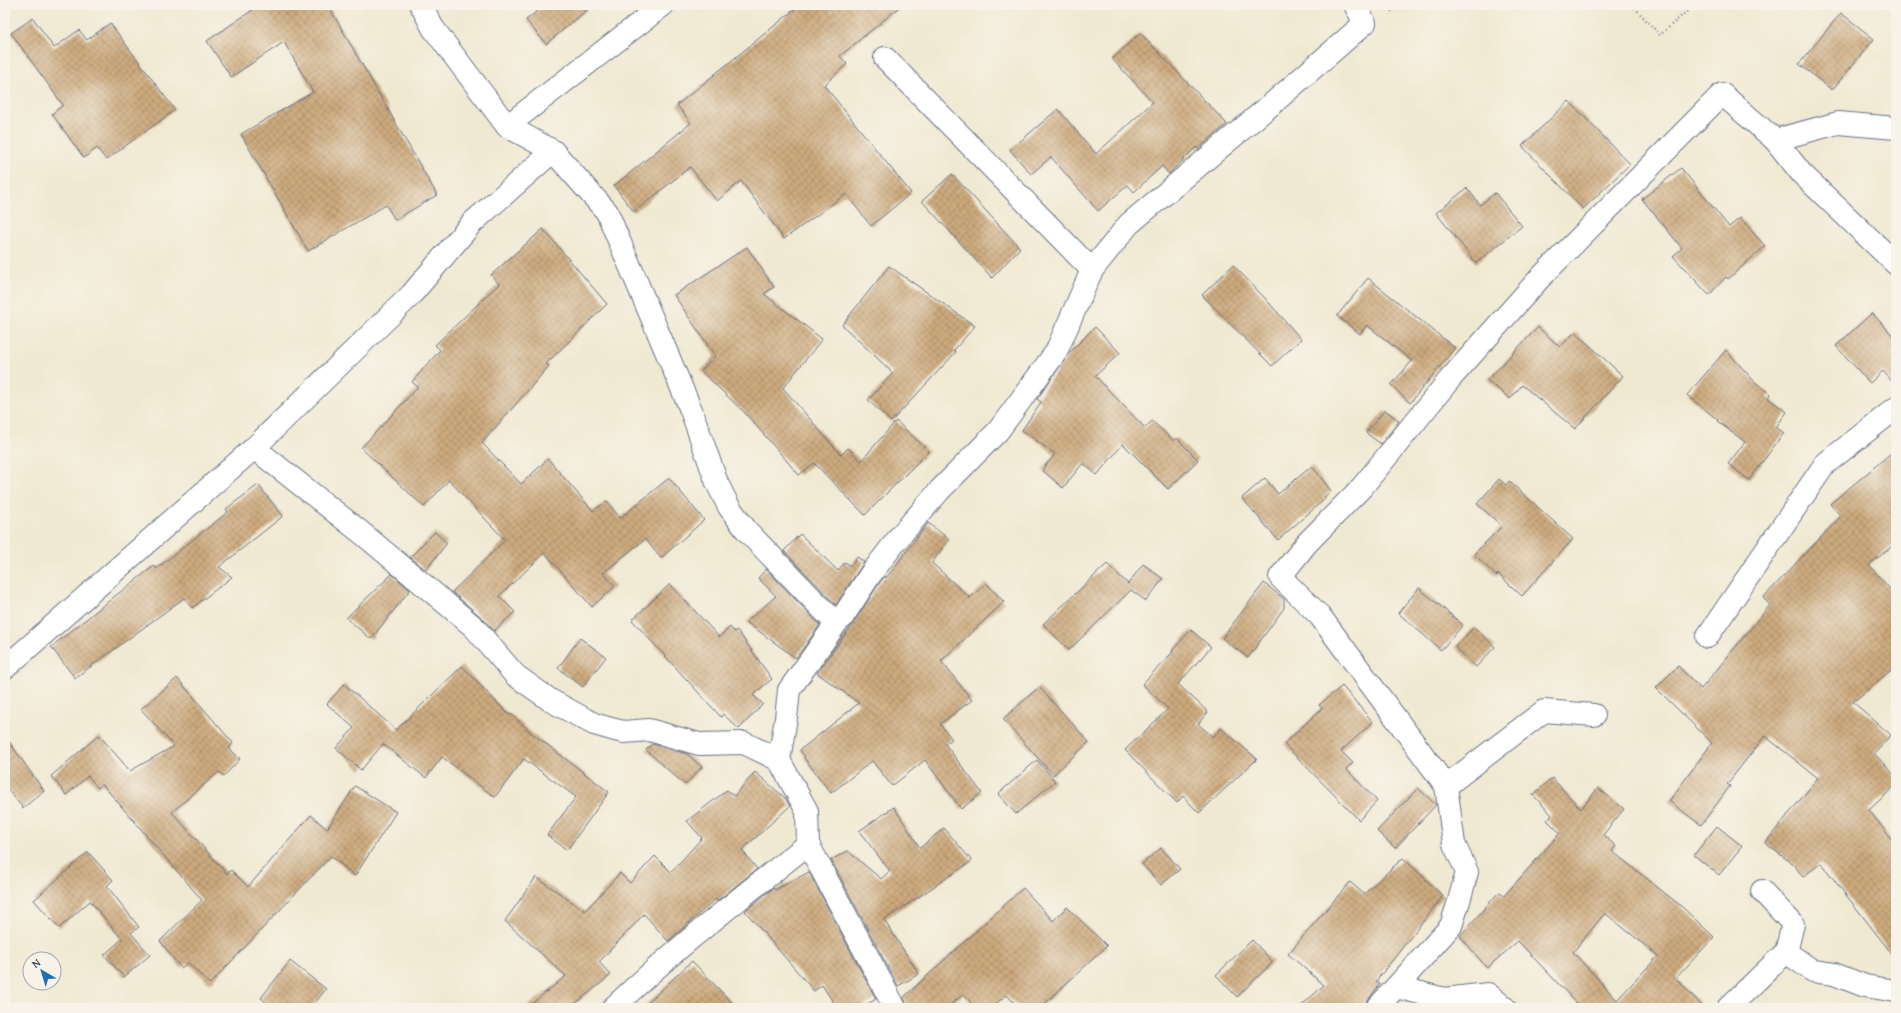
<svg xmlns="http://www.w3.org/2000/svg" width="1901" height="1013" font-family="'Gentium Book Plus',serif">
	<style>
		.building { fill: url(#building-cross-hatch); fill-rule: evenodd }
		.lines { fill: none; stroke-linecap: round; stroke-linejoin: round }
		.minor-casing { stroke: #667087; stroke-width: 24 }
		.path { stroke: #667087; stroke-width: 2.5; stroke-dasharray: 1 3; stroke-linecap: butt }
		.minor { stroke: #fff; stroke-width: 22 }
	</style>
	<defs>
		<pattern id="building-cross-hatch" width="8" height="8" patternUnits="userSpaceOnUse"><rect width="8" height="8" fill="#cdaa7d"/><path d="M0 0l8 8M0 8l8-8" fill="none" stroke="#a68b6a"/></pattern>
	</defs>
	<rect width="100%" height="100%" fill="#f7f3e8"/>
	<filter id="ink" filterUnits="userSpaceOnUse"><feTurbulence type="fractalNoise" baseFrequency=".025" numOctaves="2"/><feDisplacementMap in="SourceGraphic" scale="8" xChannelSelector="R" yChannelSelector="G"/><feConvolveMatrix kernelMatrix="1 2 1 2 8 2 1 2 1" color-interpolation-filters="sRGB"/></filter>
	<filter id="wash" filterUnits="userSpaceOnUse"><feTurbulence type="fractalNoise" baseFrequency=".012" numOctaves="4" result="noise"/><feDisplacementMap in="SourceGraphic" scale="16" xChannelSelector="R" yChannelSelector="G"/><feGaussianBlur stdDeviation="0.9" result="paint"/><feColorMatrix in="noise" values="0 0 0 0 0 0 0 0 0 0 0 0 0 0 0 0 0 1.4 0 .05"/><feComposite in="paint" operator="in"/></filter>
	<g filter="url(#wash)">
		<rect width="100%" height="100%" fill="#f0e9d2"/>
		<g id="blocks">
			<g class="building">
				<polygon points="260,5 328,5 437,195 395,220 386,205 308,251 241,134 313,92 284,42 231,77 207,41"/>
				<polygon points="545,5 593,5 546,44 526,20"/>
				<polygon points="800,5 902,5 840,56 847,64 824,85 911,193 871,226 846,194 784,239 741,181 717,201 690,167 634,212 614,186 691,123 677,105"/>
				<polygon points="1841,13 1874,39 1832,90 1799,64"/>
				<polygon points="33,18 54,48 79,30 87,40 110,23 175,110 106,160 97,148 84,158 52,114 63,105 11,33"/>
				<polygon points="1140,33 1227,124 1198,149 1196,147 1169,174 1162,166 1134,192 1128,185 1098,211 1051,157 1031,174 1010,150 1058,109 1096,154 1153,102 1112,59"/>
				<polygon points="1569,101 1630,164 1583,209 1522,146"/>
				<polygon points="1681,168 1729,227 1740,218 1765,246 1728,279 1726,277 1709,295 1673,256 1682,248 1642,199"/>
				<polygon points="952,174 1020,248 992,278 922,201"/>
				<polygon points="1467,188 1480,205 1495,193 1522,226 1476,263 1436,213"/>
				<polygon points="543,229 607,304 546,364 549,366 482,443 521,484 548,459 593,511 607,501 620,518 669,478 704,520 661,558 645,539 603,573 615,586 592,607 545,553 499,596 515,612 494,631 482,618 452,592 505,540 449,480 424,507 361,448 418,387 412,382 440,350 435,345 499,284 491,275"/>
				<polygon points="747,247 774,287 764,294 822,339 783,388 841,455 848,448 861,461 896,421 929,451 865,515 814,463 799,475 746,414 701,371 715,356 674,295"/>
				<polygon points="1233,265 1263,296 1301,339 1272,366 1202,295"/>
				<polygon points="889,266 975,326 954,350 956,352 891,422 868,400 893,373 842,325"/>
				<polygon points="1368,278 1455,348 1410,403 1391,385 1412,361 1367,325 1360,334 1337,316"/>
				<polygon points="1872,313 1896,339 1896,386 1883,371 1870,383 1836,346"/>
				<polygon points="1095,327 1120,353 1095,376 1145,428 1152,421 1174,441 1177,438 1198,460 1168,489 1123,444 1097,475 1083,463 1063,488 1042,470 1055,454 1022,430 1041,402 1037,399 1070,352"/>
				<polygon points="1538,327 1560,347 1575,332 1623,376 1575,429 1522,385 1510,399 1487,380"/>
				<polygon points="1726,350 1754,381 1770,394 1768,398 1787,412 1776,427 1784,433 1749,480 1728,464 1745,442 1717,421 1718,420 1687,395"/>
				<polygon points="1385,410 1399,421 1381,444 1366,433"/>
				<polygon points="1896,449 1896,543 1869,565 1896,596 1896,666 1853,702 1891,735 1874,753 1896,777 1896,785 1869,810 1896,845 1896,959 1821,863 1803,877 1794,865 1765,843 1818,778 1765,736 1727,784 1730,786 1701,825 1669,801 1712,743 1656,688 1678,666 1701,689 1770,605 1763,598 1841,516 1830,504"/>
				<polygon points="1312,466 1331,491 1324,497 1326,498 1278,540 1242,498 1265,478 1278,494"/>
				<polygon points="1499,479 1506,485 1509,481 1573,539 1522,596 1498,574 1496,576 1474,554 1502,526 1477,504"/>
				<polygon points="258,485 283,516 219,567 232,577 192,608 184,598 75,678 51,647 119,593 154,566 156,569 228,512 226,509"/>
				<polygon points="928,523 949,539 932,563 970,598 986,583 1004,602 941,661 972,700 940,724 952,739 945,744 982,793 961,809 925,760 892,786 872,761 831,793 804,758 805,757 800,750 859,703 817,673 852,625 880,582 885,576 886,578"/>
				<polygon points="435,532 447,543 426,570 410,557"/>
				<polygon points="800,534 838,571 845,562 851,566 857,557 864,562 836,605 784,551"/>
				<polygon points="1107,564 1128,584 1143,564 1163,579 1146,601 1131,590 1069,650 1043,624"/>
				<polygon points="766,569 820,625 796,658 746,622 776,596 758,578"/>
				<polygon points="392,574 410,590 371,639 346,618"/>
				<polygon points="1264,583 1284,599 1284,608 1248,658 1222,638"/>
				<polygon points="670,584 719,637 730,627 734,632 737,630 772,679 753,695 763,704 739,729 723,714 721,717 632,620"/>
				<polygon points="1419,588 1463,625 1441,650 1398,613"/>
				<polygon points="1474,627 1495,647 1476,667 1455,647"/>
				<polygon points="1191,630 1211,647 1178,684 1208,712 1198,724 1213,737 1221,728 1257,759 1199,813 1183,796 1177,803 1125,750 1168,709 1142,684 1173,652 1172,651"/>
				<polygon points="580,638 606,657 583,687 558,668"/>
				<polygon points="462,666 509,715 511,714 533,734 609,792 567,850 547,835 576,797 524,759 495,797 442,757 426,778 383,744 361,770 336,748 354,728 327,704 344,684 396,730"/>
				<polygon points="177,678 233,743 229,748 240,759 224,776 219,772 172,812 227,874 231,870 248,887 311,815 327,829 355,786 396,812 355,876 331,856 210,984 188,963 181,968 160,941 202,900 102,784 98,788 88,776 66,795 51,776 99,735 130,771 174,746 141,709"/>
				<polygon points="1342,686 1373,722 1341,751 1353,763 1346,769 1377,801 1359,820 1284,744 1322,708 1319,705"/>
				<polygon points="1039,687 1089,742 1053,775 1003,719"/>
				<polygon points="5,736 44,791 23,808 5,786"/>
				<polygon points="652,744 687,754 702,767 685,785 646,750"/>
				<polygon points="1037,760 1055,781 1016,814 998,794"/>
				<polygon points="755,772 785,798 790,806 742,850 757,869 717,901 716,899 668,941 644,914 599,962 611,975 570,1008 526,1008 566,976 505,921 536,877 585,911 620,873 630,883 655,856 671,872 702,838 687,821 727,790 734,796"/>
				<path d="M1552,778L1581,809L1598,788L1624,809L1603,835L1616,846L1612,851L1681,906L1714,937L1676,978L1704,1008H1581L1518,941L1487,968L1460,936L1499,892L1504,896L1560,833L1547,820L1552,815L1533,795ZM1605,913L1658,956L1617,1000L1573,952Z"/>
				<polygon points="1418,788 1436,805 1395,848 1377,831"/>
				<polygon points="894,807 920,848 944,828 972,861 884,920 919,974 898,986 831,860 848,851 881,879 890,871 859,831"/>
				<polygon points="1717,826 1742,846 1719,875 1694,855"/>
				<polygon points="1161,848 1180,869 1161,885 1142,864"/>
				<polygon points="88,852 113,880 107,886 139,927 131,933 150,955 124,977 104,955 122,939 90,901 59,928 34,900"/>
				<polygon points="1403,858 1443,896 1376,981 1380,984 1362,1008 1299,1008 1324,985 1288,954 1350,882 1364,894"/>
				<polygon points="809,872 876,999 861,1008 837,1008 822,985 814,991 745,911 773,888 775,890"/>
				<polygon points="1023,888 1053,921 1067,907 1107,946 1040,1008 1019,1008 1007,995 990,1008 975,1008 964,994 946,1008 907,1008 904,997"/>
				<polygon points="1252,940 1273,962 1237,997 1216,975"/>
				<polygon points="290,961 326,989 311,1008 273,1008 261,998"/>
				<polygon points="692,961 737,1008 642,1008"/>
			</g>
		</g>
	</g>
	<g filter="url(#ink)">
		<use href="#blocks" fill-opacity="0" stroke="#667087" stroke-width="1"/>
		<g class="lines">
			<g class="minor-casing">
				<g id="minor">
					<polyline points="421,5 433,28 507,126"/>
					<polyline points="663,5 507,126 553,151 607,212 691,410 717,483 729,507 747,531 829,616 838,621"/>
					<polyline points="885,58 1092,270"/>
					<polyline points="1775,140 1838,123 1896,128"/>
					<polyline points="254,448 363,534 474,627 515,675 550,700 594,724 615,730 624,732 649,730 699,744 744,743 779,760"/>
					<polyline points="1707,637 1825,464 1896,408"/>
					<polyline points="5,668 254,448 411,295 472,223 553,151"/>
					<polyline points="1446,786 1544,711 1594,715"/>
					<polyline points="1762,891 1793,924 1786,952"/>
					<polyline points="1397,987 1444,999 1488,994 1505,1008"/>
					<path d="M613,1008C674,949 742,897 808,844"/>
					<polyline points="895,1008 808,844 807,811 779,760 786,718 789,690 838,621 842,618 870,575 900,536 940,490 998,431 1056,352 1092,270 1129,224 1273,103 1365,23 1355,5"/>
					<polyline points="1377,1008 1451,926 1459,901 1467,872 1454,844 1446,786 1320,616 1280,577 1307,543 1362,487 1450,379 1539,279 1722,94 1775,140 1802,174 1896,264"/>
					<polyline points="1728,1008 1786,952 1813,971 1834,974 1865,986 1896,991"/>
				</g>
			</g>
			<g class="path">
				<polyline points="1632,5 1660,35 1694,5"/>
				<polyline points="1391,11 1405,5"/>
			</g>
			<use href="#minor" class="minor"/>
		</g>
	</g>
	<rect width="1901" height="1013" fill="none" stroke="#f7f3e8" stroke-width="20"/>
	<g transform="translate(42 971) rotate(322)"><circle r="19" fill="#f7f3e8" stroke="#9fa5b1"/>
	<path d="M0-3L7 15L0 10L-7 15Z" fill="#1f6fb2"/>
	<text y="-6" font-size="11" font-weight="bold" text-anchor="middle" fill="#1b2f5e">N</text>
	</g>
</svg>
